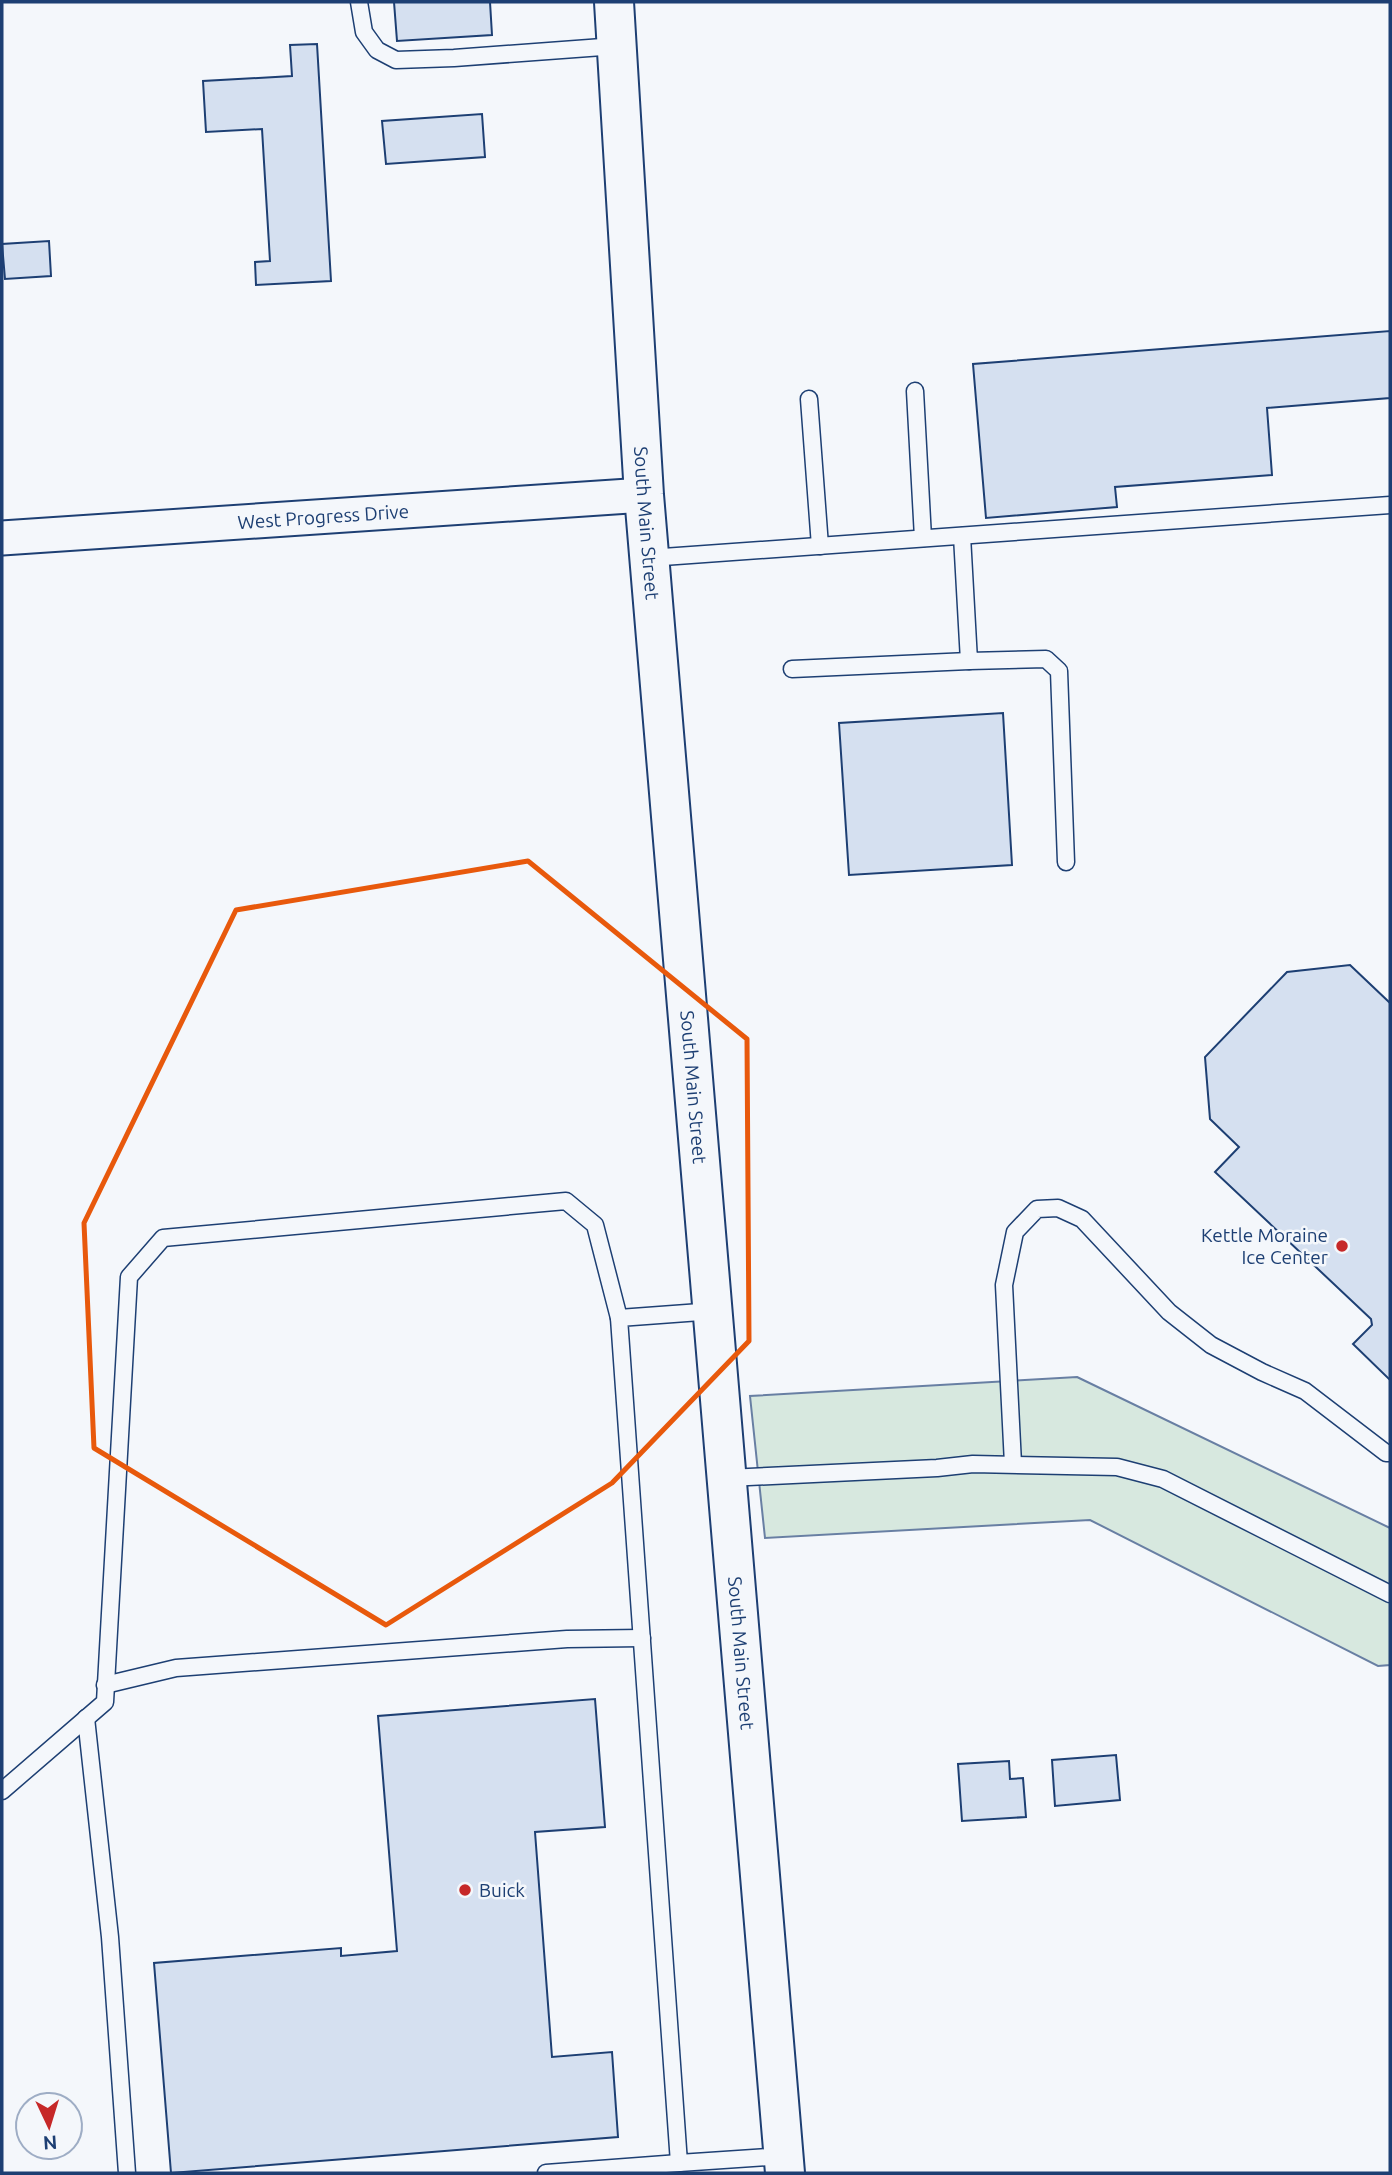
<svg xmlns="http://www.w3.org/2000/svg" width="1392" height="2175" font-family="Ubuntu,sans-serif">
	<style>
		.green { fill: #d7e8df; stroke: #687fa3; stroke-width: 2 }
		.building { fill: #d5e0f0; stroke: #1d3f73; stroke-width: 2 }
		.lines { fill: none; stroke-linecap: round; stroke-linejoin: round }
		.service-casing { stroke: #1d3f73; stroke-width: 19 }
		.minor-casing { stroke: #1d3f73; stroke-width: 37 }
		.secondary-casing { stroke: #1d3f73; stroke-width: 42 }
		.service { stroke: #f4f7fb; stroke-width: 16 }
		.minor { stroke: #f4f7fb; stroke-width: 33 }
		.secondary { stroke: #f4f7fb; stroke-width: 38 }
		.marked { fill: none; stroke: #e8590c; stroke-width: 5; stroke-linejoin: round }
		.poi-dot { fill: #c62828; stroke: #f4f7fb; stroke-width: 2.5 }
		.labels { text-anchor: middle; stroke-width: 5; stroke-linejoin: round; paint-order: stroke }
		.street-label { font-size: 19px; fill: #1d3f73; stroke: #f4f7fb }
		.poi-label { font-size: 19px; fill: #1d3f73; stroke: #f4f7fb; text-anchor: end }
	</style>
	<rect width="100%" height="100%" fill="#f4f7fb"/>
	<polygon class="green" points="1077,1377 1390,1528 1390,1665 1378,1666 1090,1520 765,1538 750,1396"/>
	<g class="building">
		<polygon points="394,2 490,2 492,35 397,41"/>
		<polygon points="317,44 331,281 256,285 255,262 270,261 262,129 206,132 203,81 292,76 290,45"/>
		<polygon points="482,114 485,157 386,164 382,121"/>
		<polygon points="49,241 51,276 5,279 2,244"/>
		<polygon points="1390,331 1390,398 1267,408 1272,475 1115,487 1117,507 986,518 973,364"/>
		<polygon points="1003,713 1012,865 849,875 839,723"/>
		<polygon points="1350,965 1390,1003 1390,1380 1353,1344 1372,1325 1371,1319 1215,1172 1239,1147 1210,1119 1205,1057 1287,972"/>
		<polygon points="595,1699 605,1827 535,1832 552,2057 612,2052 618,2137 171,2173 154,1963 341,1948 341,1956 397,1951 378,1716"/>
		<polygon points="1116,1755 1120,1800 1055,1806 1052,1760"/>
		<polygon points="1009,1761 1010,1779 1023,1778 1026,1817 962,1821 958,1764"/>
	</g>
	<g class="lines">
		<g class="service-casing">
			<g id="service">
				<polyline points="359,2 364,32 377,50 396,60 454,58 616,46"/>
				<polyline points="915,391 923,538"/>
				<polyline points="809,399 820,546"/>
				<polyline points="962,536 969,661 1046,659 1059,671 1066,862"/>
				<polyline points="649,558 1390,505"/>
				<polyline points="792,669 969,661"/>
				<polyline points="714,1311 619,1318 679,2163 784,2156"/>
				<polyline points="1013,1464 1004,1285 1015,1232 1037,1209 1058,1208 1082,1219 1169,1312 1211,1345 1262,1372 1305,1391 1386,1453 1390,1453"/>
				<polyline points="728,1478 937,1468 973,1464 1117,1467 1163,1479 1390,1594"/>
				<polyline points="105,1685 176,1668 567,1639 642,1638"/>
				<polyline points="86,1718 110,1937 127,2173"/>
				<polyline points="2,1791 105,1702 129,1277 163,1238 566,1201 595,1225 619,1318"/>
				<polyline points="546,2173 679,2163"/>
			</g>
		</g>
		<g class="minor-casing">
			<g id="minor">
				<path id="s1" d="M2,538L644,495"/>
			</g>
		</g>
		<g class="secondary-casing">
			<g id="secondary">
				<path id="s2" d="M614,2L644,495L785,2173"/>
			</g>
		</g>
		<use href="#service" class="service"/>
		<use href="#minor" class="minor"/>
		<use href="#secondary" class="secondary"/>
	</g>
	<path class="marked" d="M528,861L747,1039L749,1341L612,1483L386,1625L94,1448L84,1223L236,910Z"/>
	<g class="poi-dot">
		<circle cx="1342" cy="1246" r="7"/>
		<circle cx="465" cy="1890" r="7"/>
	</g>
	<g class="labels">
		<g class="street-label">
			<text dy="7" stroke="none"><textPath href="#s1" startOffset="322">West Progress Drive</textPath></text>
			<text dy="7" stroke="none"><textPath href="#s2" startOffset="522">South Main Street</textPath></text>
			<text dy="7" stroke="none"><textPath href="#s2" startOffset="1088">South Main Street</textPath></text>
			<text dy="7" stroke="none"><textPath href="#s2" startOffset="1656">South Main Street</textPath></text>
		</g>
		<g class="poi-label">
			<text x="1328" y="1242">Kettle Moraine<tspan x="1328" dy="22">Ice Center</tspan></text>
			<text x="479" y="1897" text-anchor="start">Buick</text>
		</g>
	</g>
	<rect width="1392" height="2175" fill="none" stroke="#1d3f73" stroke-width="7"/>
	<g transform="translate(49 2126) rotate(176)"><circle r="33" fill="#f4f7fb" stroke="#9eadc5" stroke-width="2"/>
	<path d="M0-5L12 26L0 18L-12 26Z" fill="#c62828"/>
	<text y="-10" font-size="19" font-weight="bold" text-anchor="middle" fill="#1d3f73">N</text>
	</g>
</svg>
